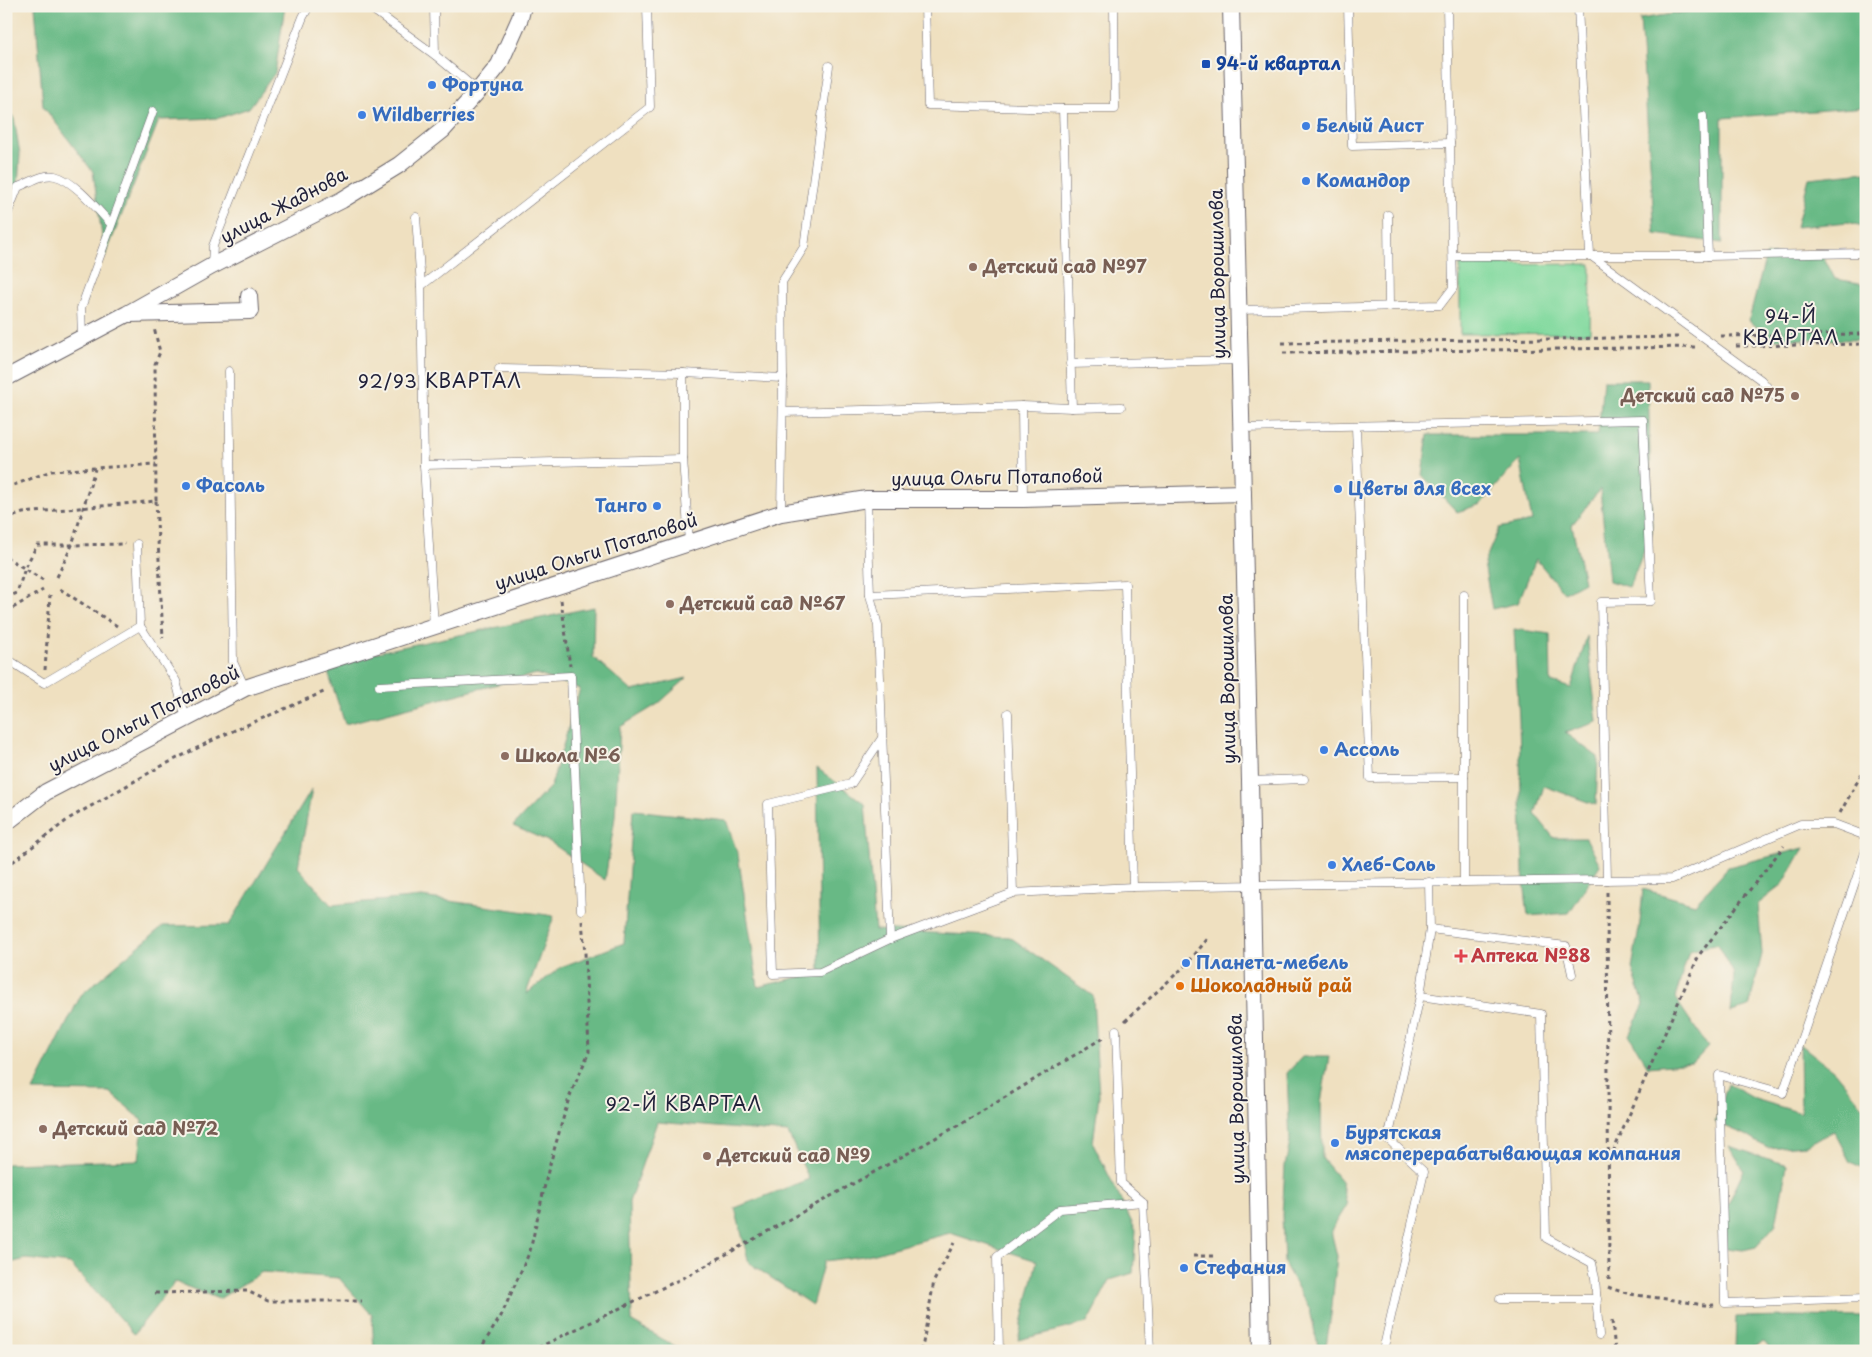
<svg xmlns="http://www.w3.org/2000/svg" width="1872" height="1357" font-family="'Playpen Sans',sans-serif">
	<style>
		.green { fill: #81d99e; stroke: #527e6c }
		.forest { fill: #68b985; stroke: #456e60 }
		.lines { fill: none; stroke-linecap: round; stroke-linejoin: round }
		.lane-casing { stroke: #6a646a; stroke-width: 9 }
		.street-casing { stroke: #6a646a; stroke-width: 18 }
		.path { stroke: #6a646a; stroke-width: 3; stroke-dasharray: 4 4; stroke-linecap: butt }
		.lane { stroke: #fff; stroke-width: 8 }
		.street { stroke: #fff; stroke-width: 16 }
		.transit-dot { fill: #1a4fb4; stroke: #f7f3e8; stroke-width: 2 }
		.shop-dot { fill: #3f7fe0; stroke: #f7f3e8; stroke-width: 2 }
		.education-dot { fill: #8d6e63; stroke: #f7f3e8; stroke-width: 2 }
		.health-dot { fill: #e0444e; stroke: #f7f3e8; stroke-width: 2 }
		.food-dot { fill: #e8710a; stroke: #f7f3e8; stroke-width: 2 }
		.labels { text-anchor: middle; stroke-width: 4; stroke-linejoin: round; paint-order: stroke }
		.transit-label { font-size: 18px; font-weight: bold; fill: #164399; stroke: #f7f3e8; text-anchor: start }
		.shop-label { font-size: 18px; font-weight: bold; fill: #366cbe; stroke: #f7f3e8; text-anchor: start }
		.street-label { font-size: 18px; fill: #22223b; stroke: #f7f3e8 }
		.education-label { font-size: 18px; font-weight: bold; fill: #785e54; stroke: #f7f3e8; text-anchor: start }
		.health-label { font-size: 18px; font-weight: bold; fill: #be3a42; stroke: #f7f3e8; text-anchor: start }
		.food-label { font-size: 18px; font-weight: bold; fill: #c56008; stroke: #f7f3e8; text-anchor: start }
		.neighbourhood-label { font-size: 19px; letter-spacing: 1px; fill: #22223b; stroke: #f7f3e8 }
	</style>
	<rect width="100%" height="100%" fill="#f7f3e8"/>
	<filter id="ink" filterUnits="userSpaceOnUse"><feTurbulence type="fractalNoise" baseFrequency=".02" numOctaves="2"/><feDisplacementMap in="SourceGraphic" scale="10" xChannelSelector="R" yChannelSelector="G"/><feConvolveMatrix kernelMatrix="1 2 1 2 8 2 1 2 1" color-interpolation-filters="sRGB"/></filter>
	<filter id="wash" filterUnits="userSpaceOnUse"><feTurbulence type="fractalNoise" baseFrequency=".0096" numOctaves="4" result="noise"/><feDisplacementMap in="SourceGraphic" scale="20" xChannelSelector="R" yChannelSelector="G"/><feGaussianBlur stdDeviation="1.12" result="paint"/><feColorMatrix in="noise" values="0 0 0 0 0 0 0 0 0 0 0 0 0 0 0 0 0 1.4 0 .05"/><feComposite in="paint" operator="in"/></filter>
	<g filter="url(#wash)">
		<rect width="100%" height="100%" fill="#efe0c0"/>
		<polygon class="green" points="1591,264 1590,333 1460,334 1460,265"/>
		<g class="forest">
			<polygon points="35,6 285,6 275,73 249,108 219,118 159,120 105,257 93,172 43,106"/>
			<polygon points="1698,6 1866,6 1866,107 1722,118 1722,243 1655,234 1640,19 1698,10"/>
			<polygon points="6,108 14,118 20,154 18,187 6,185"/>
			<polygon points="1866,172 1866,227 1848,222 1796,227 1809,178"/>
			<polygon points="1822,254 1835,279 1866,284 1866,340 1770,339 1749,320 1766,255"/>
			<polygon points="1603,380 1648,380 1652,532 1629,587 1609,581 1600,489 1572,525 1584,582 1564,593 1536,559 1518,603 1492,609 1484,563 1499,528 1532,521 1520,459 1481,504 1457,512 1422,475 1428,435 1598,435"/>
			<polygon points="594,607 593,657 632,691 687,678 658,704 620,727 615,817 605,880 550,842 513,826 551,786 580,689 536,674 345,724 325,663"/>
			<polygon points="1514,629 1550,634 1551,682 1571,688 1587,636 1597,722 1565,733 1598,757 1596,805 1544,786 1535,814 1554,838 1586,838 1600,865 1569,913 1528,916 1523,872 1519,720"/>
			<polygon points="817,768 865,804 875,930 1010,937 1093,996 1099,1096 1093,1143 1136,1231 1133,1273 1110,1280 1087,1323 1018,1340 1037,1261 950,1233 863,1256 824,1261 812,1305 749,1263 735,1208 809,1179 788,1133 657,1122 629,1202 632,1322 684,1351 374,1351 372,1315 339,1278 262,1272 219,1299 175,1282 134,1334 70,1264 26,1259 6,1264 6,1164 139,1160 143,1121 110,1092 33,1091 81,995 103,976 163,926 229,925 312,789 298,867 331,905 422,897 554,916 526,994 561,967 624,943 633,810 726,820 738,855 758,987 820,972"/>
			<polygon points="1804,848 1783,884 1758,904 1762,954 1749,1007 1731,1012 1734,974 1718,944 1689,951 1675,998 1708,1047 1693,1063 1648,1067 1629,1035 1644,1004 1632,968 1640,922 1643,889 1695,904 1728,867"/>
			<polygon points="1800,1044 1834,1071 1866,1110 1866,1169 1850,1162 1834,1131 1806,1145 1767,1148 1746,1135 1715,1122 1728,1084 1755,1099 1801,1113"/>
			<polygon points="1302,1057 1329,1057 1321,1102 1322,1158 1341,1181 1347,1205 1331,1231 1337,1256 1331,1315 1325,1351 1319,1351 1310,1310 1284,1263 1282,1215 1285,1166 1290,1142 1287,1073"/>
			<polygon points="1729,1146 1787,1165 1776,1224 1756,1247 1743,1250 1726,1248 1723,1215 1744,1170"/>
			<polygon points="1789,1316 1866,1317 1866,1351 1772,1351 1764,1342 1742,1351 1735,1351 1736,1317"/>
		</g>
	</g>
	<g filter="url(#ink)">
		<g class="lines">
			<g class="lane-casing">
				<g id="lane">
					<polyline points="368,6 435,55"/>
					<polyline points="434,6 435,55 478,91"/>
					<polyline points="925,6 928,105 1063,109"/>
					<polyline points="1348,6 1352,146 1450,143"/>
					<polyline points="1578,6 1590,255 1761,380 1775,396"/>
					<polyline points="1388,215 1389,307"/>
					<path d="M6,217L18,187C29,183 43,173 55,176C75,181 97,209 111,224"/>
					<polyline points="416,217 421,286 424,465 434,627"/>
					<polyline points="1453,256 1708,256 1703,116"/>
					<polyline points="1708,256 1866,253"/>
					<polyline points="212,266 213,246 303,17 309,6"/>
					<polyline points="421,286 650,107 647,6"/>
					<polyline points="1239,310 1440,305 1453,288 1447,6"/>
					<polyline points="82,337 81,308 153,111"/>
					<polyline points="1070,364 1240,360"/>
					<polyline points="499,369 683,373 683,459 689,542"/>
					<polyline points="229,371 233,662 245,688"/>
					<polyline points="683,373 783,378"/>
					<polyline points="1022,406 1023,499"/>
					<polyline points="1072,408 1063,109 1115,109 1114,6"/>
					<polyline points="783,412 1022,406 1072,408 1121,407"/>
					<polyline points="1356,427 1370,778 1464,777"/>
					<polyline points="1242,428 1643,420 1651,601 1601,602 1607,880"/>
					<polyline points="424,465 683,459"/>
					<polyline points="867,499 870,595 878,626 890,939"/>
					<polyline points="781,513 783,378 782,282 804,247 829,66"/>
					<polyline points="137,544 140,626"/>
					<polyline points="870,595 1125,584 1133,887"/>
					<polyline points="6,658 44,683 140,626 176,681 186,719"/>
					<polyline points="379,686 571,676 581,910"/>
					<polyline points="1008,713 1013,893"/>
					<polyline points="882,738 851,784 768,804 773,974 820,972 890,939 1013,893 1133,887 1672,879 1801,824 1834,824 1866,836"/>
					<polyline points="1250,781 1304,779"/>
					<polyline points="1866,850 1783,1093 1719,1075 1725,1303 1866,1298"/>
					<polyline points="1464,881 1464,595"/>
					<polyline points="1430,929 1566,946 1572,974"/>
					<polyline points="1420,996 1541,1014 1546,1238 1592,1263 1595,1278 1599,1335"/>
					<polyline points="1116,1030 1121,1183 1143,1202 1150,1351"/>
					<polyline points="1500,1299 1597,1299"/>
					<polyline points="999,1351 997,1257 1060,1209 1143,1202"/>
					<polyline points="1383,1351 1424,1172 1388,1139 1420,996 1430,929 1429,882"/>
				</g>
			</g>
			<g class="street-casing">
				<g id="street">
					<polyline points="1231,6 1250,781 1261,1351"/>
					<polyline points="129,314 250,311 249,296"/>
					<polyline points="6,378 127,314 212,266 342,200 399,165 443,130 478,91 499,65 520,18 523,6"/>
					<polyline points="6,823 46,792 245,688 781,513 867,499 1023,499 1243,493"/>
				</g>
			</g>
			<g class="path">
				<polyline points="1721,336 1866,334"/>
				<polyline points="1282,343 1680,337"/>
				<polyline points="1736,346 1866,344"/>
				<polyline points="1283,353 1695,347"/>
				<polyline points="6,488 51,471 156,464"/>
				<polyline points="156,501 163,638"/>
				<polyline points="6,519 23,513 156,501 155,364 160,352 154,328"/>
				<polyline points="6,557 43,580"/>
				<polyline points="57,577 72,545 125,544"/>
				<polyline points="60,589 117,626"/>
				<polyline points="6,598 17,593 25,568 37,545 72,545 95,469"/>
				<polyline points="561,600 570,666"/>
				<polyline points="6,612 43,590"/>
				<polyline points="45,670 50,595"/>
				<polyline points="1840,813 1866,766"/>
				<polyline points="6,867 70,818 156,769 219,737 326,691"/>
				<polyline points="1607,892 1609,1280"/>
				<polyline points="1125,1021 1187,964 1209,937"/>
				<polyline points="1610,1159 1699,955 1784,846"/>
				<polyline points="1193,1256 1217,1256"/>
				<path d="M1608,1287C1629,1296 1653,1297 1675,1300C1688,1302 1701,1306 1715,1305"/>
				<polyline points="155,1293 247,1291 268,1301 362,1301"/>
				<polyline points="1612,1321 1615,1351"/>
				<polyline points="479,1351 501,1316 530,1251 548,1171 569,1098 589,1052 585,953 582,921"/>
				<polyline points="531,1351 689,1275 966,1121 1106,1036"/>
				<polyline points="920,1351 923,1343 934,1281 954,1243"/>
			</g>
			<use href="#lane" class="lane"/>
			<use href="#street" class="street"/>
		</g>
	</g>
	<rect class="transit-dot" x="1201" y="59" width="10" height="10" rx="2.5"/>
	<g class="shop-dot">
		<circle cx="432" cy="85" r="5"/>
		<circle cx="362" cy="115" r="5"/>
		<circle cx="1306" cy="126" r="5"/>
		<circle cx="1306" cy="181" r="5"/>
		<circle cx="186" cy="486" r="5"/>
		<circle cx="1338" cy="489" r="5"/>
		<circle cx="657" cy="506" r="5"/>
		<circle cx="1324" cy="750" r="5"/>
		<circle cx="1332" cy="865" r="5"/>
		<circle cx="1186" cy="963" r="5"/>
		<circle cx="1335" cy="1143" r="5"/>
		<circle cx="1184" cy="1268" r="5"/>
	</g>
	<g class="education-dot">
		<circle cx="973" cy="267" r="5"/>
		<circle cx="1795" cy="396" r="5"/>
		<circle cx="670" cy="604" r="5"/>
		<circle cx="505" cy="756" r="5"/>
		<circle cx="43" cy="1129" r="5"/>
		<circle cx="707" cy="1156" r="5"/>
	</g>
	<path class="health-dot" d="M1458.5 948.5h5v5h5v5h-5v5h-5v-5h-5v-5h5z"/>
	<circle class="food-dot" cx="1180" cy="986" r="5"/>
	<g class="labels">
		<g class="transit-label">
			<text x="1216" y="70">94-й квартал</text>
		</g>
		<g class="shop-label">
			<text x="442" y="91">Фортуна</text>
			<text x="372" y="121">Wildberries</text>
			<text x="1316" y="132">Белый Аист</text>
			<text x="1316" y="187">Командор</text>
			<text x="196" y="492">Фасоль</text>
			<text x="1348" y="495">Цветы для всех</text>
			<text x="647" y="512" text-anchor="end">Танго</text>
			<text x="1334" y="756">Ассоль</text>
			<text x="1342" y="871">Хлеб-Соль</text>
			<text x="1196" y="969">Планета-мебель</text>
			<text x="1345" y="1139">Бурятская<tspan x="1345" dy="21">мясоперерабатывающая компания</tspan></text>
			<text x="1194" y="1274">Стефания</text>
		</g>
		<g class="street-label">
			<text transform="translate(284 206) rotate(-28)" y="6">улица Жаднова</text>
			<text transform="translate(1218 274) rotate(-91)" y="6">улица Ворошилова</text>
			<text transform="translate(997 478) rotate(-1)" y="6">улица Ольги Потаповой</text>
			<text transform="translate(596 552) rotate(-18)" y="6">улица Ольги Потаповой</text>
			<text transform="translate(1228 679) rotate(-91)" y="6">улица Ворошилова</text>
			<text transform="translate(144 719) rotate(-27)" y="6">улица Ольги Потаповой</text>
			<text transform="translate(1237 1099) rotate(-91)" y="6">улица Ворошилова</text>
		</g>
		<g class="education-label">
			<text x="983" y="273">Детский сад №97</text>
			<text x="1785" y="402" text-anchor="end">Детский сад №75</text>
			<text x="680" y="610">Детский сад №67</text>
			<text x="515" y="762">Школа №6</text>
			<text x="53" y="1135">Детский сад №72</text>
			<text x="717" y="1162">Детский сад №9</text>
		</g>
		<g class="health-label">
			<text x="1471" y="962">Аптека №88</text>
		</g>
		<g class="food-label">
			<text x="1190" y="992">Шоколадный рай</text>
		</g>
		<g class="neighbourhood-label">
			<text x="1791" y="323">94-Й<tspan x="1791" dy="22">КВАРТАЛ</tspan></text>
			<text x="440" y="388">92/93 КВАРТАЛ</text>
			<text x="684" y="1111">92-Й КВАРТАЛ</text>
		</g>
	</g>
	<rect width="1872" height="1357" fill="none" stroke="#f7f3e8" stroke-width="25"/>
</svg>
